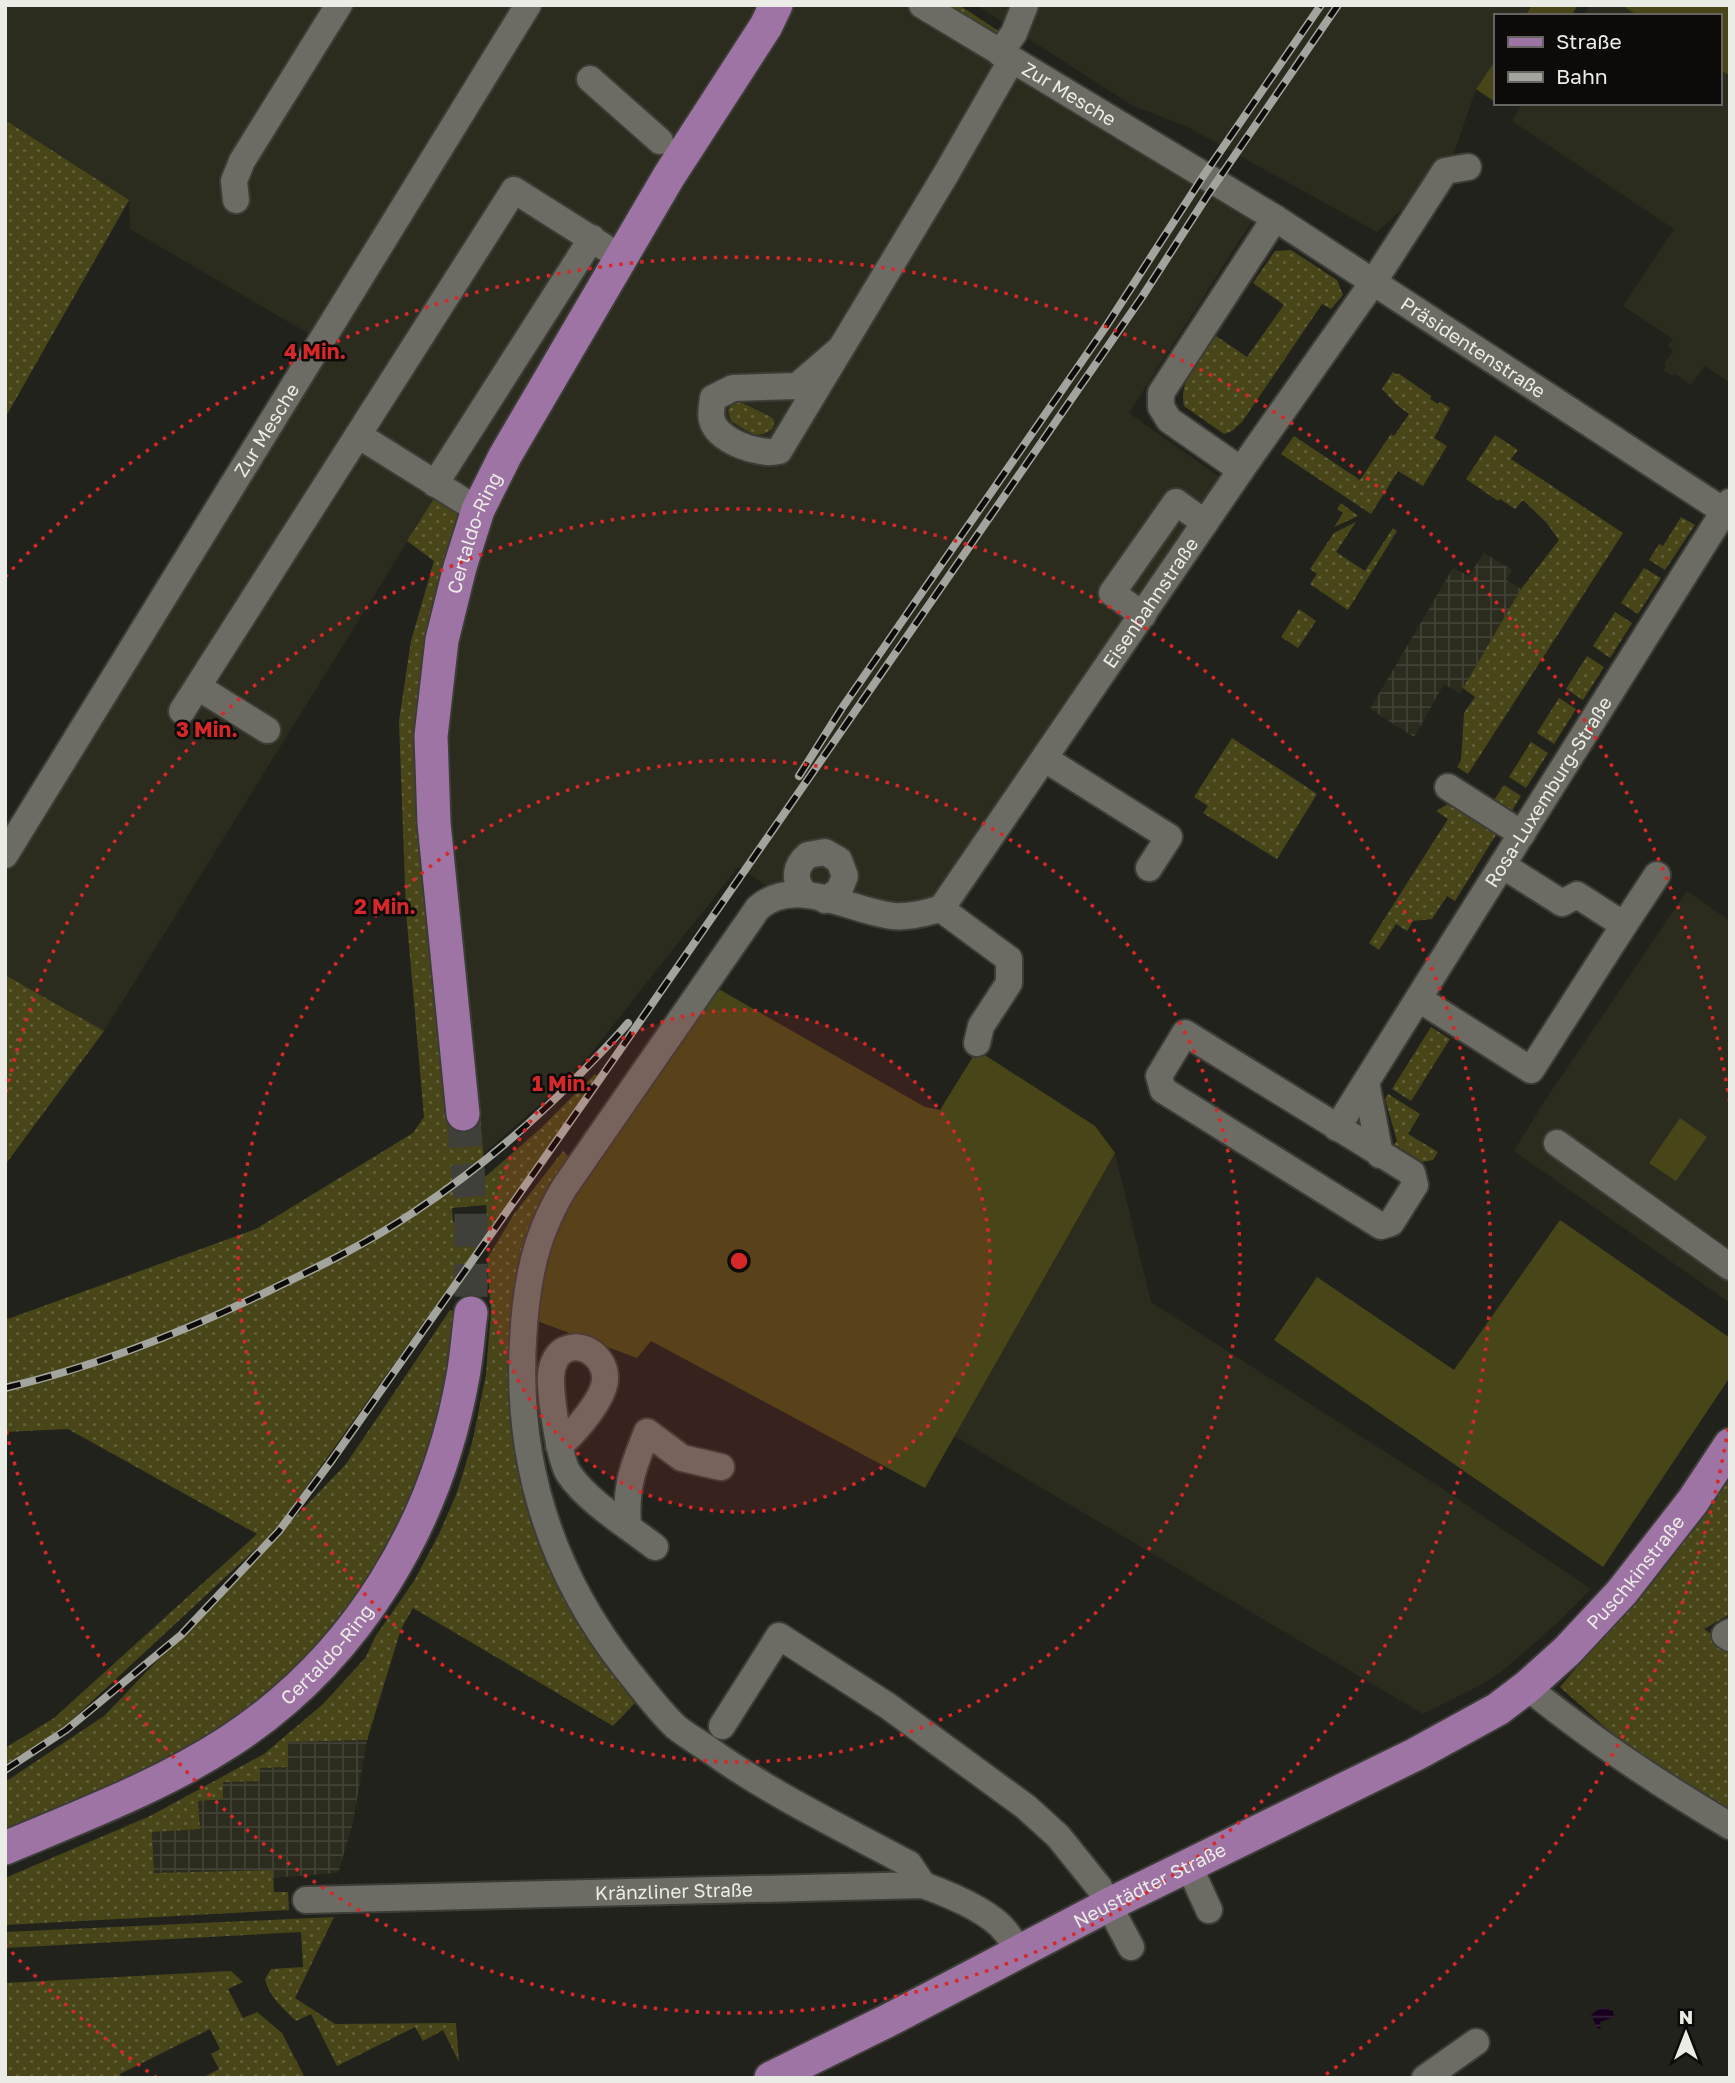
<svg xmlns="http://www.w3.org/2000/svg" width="1735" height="2083" font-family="'Golos Text',sans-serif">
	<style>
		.built { fill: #2b2b1e }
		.industrial { fill: url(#industrial-grid) }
		.grass { fill: url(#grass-dots); fill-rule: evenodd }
		.garden { fill: #484619 }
		.water { fill: url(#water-rules) }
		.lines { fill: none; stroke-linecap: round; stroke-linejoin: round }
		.major-tunnel { stroke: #40403a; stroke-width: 33; stroke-dasharray: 33 17; stroke-linecap: butt }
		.minor-casing { stroke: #3d3d38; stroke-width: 30 }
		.major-casing { stroke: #3d3d38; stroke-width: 37 }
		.minor { stroke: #6c6c64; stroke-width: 26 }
		.major { stroke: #9e74a4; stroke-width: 33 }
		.rail-casing { stroke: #a4a49e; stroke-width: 8 }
		.rail { stroke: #0c0b09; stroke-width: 5; stroke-dasharray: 16; stroke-linecap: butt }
		.ring { fill: none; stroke: #d62828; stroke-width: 3.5; stroke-dasharray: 3.5 7 }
		.labels { text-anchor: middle; stroke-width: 5; stroke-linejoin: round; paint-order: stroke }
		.street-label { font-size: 19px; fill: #ecece7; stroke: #0c0b09 }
		.centre { fill: #d62828; stroke: #0c0b09; stroke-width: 3.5 }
		.ring-label { font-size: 21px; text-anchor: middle; font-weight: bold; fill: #d62828; stroke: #0c0b09; stroke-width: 5; stroke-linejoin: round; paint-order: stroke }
	</style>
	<defs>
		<pattern id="industrial-grid" width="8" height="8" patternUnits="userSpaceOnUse" patternTransform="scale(1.75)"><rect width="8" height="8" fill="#2b2b1e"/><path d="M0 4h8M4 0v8" fill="none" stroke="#404034"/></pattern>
		<pattern id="grass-dots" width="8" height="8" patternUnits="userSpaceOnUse" patternTransform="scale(1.75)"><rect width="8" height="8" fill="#484619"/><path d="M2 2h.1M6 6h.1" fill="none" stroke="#63613a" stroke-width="1.8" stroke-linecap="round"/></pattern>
		<pattern id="water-rules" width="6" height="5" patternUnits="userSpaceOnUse" patternTransform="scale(1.75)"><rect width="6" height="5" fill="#17001d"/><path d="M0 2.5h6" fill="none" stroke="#39253e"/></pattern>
	</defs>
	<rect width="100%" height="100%" fill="#22221c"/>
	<g class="built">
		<polygon points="5,5 922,5 1260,209 1129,413 1231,485 941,909 792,903 738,867 592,1052 539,1105 482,1155 480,1114 463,1115 437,494 104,1031 5,975 5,827 321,341 130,229 129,200 5,120"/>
		<polygon points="976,5 1532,5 1525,16 1495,16 1495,61 1476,89 1453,156 1443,171 1377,232 1186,126 1133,106"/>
		<polygon points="1590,5 1622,5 1638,16 1583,16"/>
		<polygon points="1719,69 1730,76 1730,383 1705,366 1691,385 1675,374 1672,376 1663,370 1666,366 1664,364 1673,351 1668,346 1673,339 1623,306 1674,229 1512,121 1523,103 1719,103"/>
		<polygon points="1687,891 1730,921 1730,1303 1514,1151 1542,1105"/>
		<polygon points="1115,1153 1151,1302 1437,1485 1591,1589 1556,1624 1501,1672 1483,1684 1423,1714 954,1436"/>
	</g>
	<g class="industrial">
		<polygon points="1484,553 1512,570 1506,580 1521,589 1460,693 1444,684 1414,737 1370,709 1453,568 1469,576"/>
		<polygon points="367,1740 353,1823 338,1873 273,1878 272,1870 154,1873 152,1831 200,1829 198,1801 223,1782 260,1768 288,1767 288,1742"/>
	</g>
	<g class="grass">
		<polygon points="947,5 959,5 1000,32 995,37"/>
		<polygon points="5,120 129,200 5,418"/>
		<path d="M1291,250L1337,280L1343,295L1331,309L1322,304L1242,422L1232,431L1224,434L1184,406C1178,379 1202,357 1216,336L1247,357L1284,305L1253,283L1275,251Z"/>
		<polygon points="1393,372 1397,375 1398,373 1431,396 1430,399 1438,404 1440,402 1450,408 1434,438 1447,446 1423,486 1398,471 1371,514 1281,454 1294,436 1360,480 1391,434 1394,436 1409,414 1397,405 1382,389"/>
		<path d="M738,401L771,417L774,420L773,428C756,442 749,431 731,421L728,410L733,402Z"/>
		<polygon points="1495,435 1518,450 1511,459 1623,533 1468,774 1457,767 1461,760 1464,713 1475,697 1463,688 1521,589 1559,540 1546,522 1523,500 1515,509 1500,499 1498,501 1466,479"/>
		<path d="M437,494L462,516L428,880L445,1115L480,1113L485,1177L541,1128L595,1074L599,1077L274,1532L62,1729L5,1765V1748L54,1718L257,1534L68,1429L5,1432V1320L256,1229L413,1133L424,1117L406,911L399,721L411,641L434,561L407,541ZM486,1205L487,1219L453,1222L452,1208Z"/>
		<polygon points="1341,503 1358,516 1334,527 1343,513 1337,509"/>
		<polygon points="1681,517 1695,525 1665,570 1649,560 1659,544 1663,546"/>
		<polygon points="1356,522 1336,552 1365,571 1393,528 1397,531 1348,610 1310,584 1317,574 1310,569 1334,533"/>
		<polygon points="1644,568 1661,578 1638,614 1621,603"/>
		<polygon points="1299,609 1316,621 1298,648 1281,637"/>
		<polygon points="1615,612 1632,623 1610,658 1593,646"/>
		<polygon points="1587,656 1604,667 1583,700 1566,689"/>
		<polygon points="1559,698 1576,709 1554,744 1537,733"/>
		<polygon points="1232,738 1317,794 1277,859 1203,813 1208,806 1194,797"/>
		<polygon points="1531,742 1548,753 1526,788 1509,777"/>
		<polygon points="1504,785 1521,796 1510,814 1492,803"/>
		<polygon points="1453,801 1499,830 1455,901 1447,896 1432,919 1413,921 1407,931 1396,924 1379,950 1369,943 1448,819 1436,811"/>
		<polygon points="5,975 104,1031 5,1165"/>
		<polygon points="1431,1027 1450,1039 1411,1101 1392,1089"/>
		<polygon points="1388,1094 1420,1114 1408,1134 1438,1152 1433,1160 1422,1162 1394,1144 1397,1141 1385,1099"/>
		<polygon points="563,1151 569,1157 548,1196 521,1260 515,1283 510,1393 514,1452 531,1516 588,1637 635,1703 613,1726 413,1608 401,1629 367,1740 288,1742 288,1767 260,1768 260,1781 223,1782 223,1799 198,1801 200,1829 152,1832 154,1873 273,1870 274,1892 288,1892 289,1910 5,1925 5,1878 150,1816 264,1754 323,1704 366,1657 375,1637 414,1581 439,1534 456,1495 464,1470 473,1439 486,1374 491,1311 487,1259 514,1214"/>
		<polygon points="450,1310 453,1311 453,1329 442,1417 407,1517 355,1607 266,1701 177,1759 5,1832 5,1782 104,1716 346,1464"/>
		<polygon points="1730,1476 1730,1614 1704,1629 1730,1647 1730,1817 1660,1776 1560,1687 1699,1521"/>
		<path d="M334,1917L295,1998L335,2024L456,2023L459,2062L443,2030L423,2041L415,2027L337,2066L311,2014L296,2021C283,2008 269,1997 265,1979L271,1969L303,1967L301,1932L5,1948V1932Z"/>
		<polygon points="231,1971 243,1982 228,1989 243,2018 257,2012 282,2033 305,2078 202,2078 219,2069 211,2054 220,2049 210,2029 120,2074 121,2078 5,2078 5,1983"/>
	</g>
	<g class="garden">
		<polygon points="1532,5 1578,5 1571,16 1525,16"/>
		<polygon points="1622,5 1730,5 1730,76 1719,69 1719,16 1638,16"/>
		<polygon points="1495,61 1495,102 1476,89"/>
		<polygon points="710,984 925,1107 940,1110 977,1050 1095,1126 1115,1153 925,1488 651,1341 637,1358 529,1318 548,1228"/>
		<polygon points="1680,1118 1707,1137 1676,1181 1649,1163"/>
		<polygon points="1560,1220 1730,1338 1730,1377 1603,1567 1274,1340 1317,1277 1454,1370"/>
	</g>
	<polygon class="water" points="1601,2007 1613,2011 1614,2017 1600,2022 1601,2028 1598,2029 1591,2015"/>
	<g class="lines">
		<polyline class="major-tunnel" points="463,1114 471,1212 471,1313"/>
		<g class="minor-casing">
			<g id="minor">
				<path id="s1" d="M922,5L1275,218L1730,515"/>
				<polyline points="1000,53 1014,33 1025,5"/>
				<polyline points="590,79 660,141"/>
				<polyline points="236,200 234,181 242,161 339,5"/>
				<path d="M841,348L797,386L733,388L713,398C712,404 710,414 712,420C717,441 760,456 779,451L946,174L1011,61"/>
				<polyline points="1241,470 1169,420 1161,407 1161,393 1275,218"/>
				<polyline points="435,484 592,238"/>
				<polyline points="478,510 358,435 514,190 620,257"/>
				<polyline points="1143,615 1112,593 1176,502 1205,523"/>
				<polyline points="198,687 267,730"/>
				<polyline points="182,711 358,435"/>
				<polyline points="1045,759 1169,837 1149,868"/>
				<polyline points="1448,787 1522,834"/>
				<path id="s2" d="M5,855L528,5"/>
				<path d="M804,893C793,879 795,866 808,855L825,852L839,860L845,876L839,891L825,900"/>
				<path id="s3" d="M941,909L1241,470L1374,281L1445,171L1468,167"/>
				<polyline points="941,909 1009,959 1009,983 981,1026 977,1043"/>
				<polyline points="1624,925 1657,875"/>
				<polyline points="1419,999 1531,1070 1624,925 1577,895 1562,903 1502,865"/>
				<polygon points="1185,1033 1412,1173 1415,1185 1391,1223 1381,1226 1163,1090 1159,1076"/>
				<polyline points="1366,1082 1380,1155"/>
				<path id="s4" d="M1337,1128L1730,502"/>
				<polyline points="1557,1143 1730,1267"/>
				<path d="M559,1446C574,1433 607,1397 605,1376C604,1358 585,1342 567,1349C557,1352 552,1364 551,1375C550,1393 559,1460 569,1474C588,1502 628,1526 655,1547"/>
				<path d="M628,1525C625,1487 633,1467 647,1432L682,1458L721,1467"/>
				<polyline points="1730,1632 1725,1635 1730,1638"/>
				<path d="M1527,1687C1591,1739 1659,1784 1730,1826"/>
				<polyline points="722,1726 779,1636 888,1706 1026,1807 1058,1836 1099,1887 1131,1947"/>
				<polyline points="1189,1866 1209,1910"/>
				<path d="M923,1885L909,1864C842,1828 773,1795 711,1751C700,1743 687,1736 676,1727C658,1710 643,1689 628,1671C551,1574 516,1463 523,1340C525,1302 530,1261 545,1226C550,1213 557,1200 564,1188L758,908C795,875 851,911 893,916C909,918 926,912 941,909"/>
				<path id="s5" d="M306,1900L923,1885C948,1894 990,1911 1006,1932C1011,1938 1014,1945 1018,1952"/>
				<polyline points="1425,2078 1476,2042"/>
			</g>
		</g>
		<g class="major-casing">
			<g id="major">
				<path id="s6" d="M463,1114L434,823L431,736L442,640L460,567L478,510L505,456L669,176L766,26L776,5"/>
				<path id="s7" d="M5,1848C81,1816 161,1786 230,1741C357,1658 437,1524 463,1376C467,1355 468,1334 471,1313"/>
				<path id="s8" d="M771,2078L887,2021L1110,1904L1416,1754L1498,1709L1527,1687L1567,1651L1622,1592L1693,1501L1730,1445"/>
			</g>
		</g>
		<use href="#minor" class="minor"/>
		<use href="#major" class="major"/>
		<g class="rail-casing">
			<g id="rail">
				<polyline points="799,776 842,708 1107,325 1204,175 1321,5"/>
				<path d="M5,1388C93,1367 179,1334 260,1295C312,1270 365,1245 414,1212C473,1173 528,1127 577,1077C595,1059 612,1042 628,1023"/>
				<polyline points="5,1770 66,1730 181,1635 279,1531 332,1460 586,1099 967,550 1142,297 1209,193 1338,5"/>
			</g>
		</g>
		<use href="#rail" class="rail"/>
	</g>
	<circle cx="739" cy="1261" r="251" fill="#d62828" fill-opacity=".12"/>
	<g class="ring">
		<circle cx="739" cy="1261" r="251"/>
		<circle cx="739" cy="1261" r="501"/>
		<path d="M6 1092A752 752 0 1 1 6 1430"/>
		<path d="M1730 1418A1003 1003 0 0 1 1321 2078M157 2078A1003 1003 0 0 1 5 1945M5 577A1003 1003 0 0 1 1730 1104"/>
	</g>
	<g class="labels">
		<g class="street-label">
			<text dy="7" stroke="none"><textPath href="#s1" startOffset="172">Zur Mesche</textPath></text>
			<text dy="7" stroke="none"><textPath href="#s1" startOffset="649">Präsidentenstraße</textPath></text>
			<text dy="7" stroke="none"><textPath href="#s2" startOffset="499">Zur Mesche</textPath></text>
			<text dy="7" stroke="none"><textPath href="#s6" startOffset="588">Certaldo-Ring</textPath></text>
			<text dy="7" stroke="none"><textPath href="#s3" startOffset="371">Eisenbahnstraße</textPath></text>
			<text dy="7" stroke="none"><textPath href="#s4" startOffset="397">Rosa-Luxemburg-Straße</textPath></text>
			<text dy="7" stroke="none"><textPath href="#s8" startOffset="1010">Puschkinstraße</textPath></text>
			<text dy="7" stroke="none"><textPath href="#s7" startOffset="380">Certaldo-Ring</textPath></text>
			<text dy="7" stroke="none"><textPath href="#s8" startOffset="425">Neustädter Straße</textPath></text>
			<text dy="7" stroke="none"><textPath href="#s5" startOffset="368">Kränzliner Straße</textPath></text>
		</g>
	</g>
	<circle cx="739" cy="1261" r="10" class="centre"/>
	<g class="ring-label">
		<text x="315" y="359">4 Min.</text>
		<text x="207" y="737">3 Min.</text>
		<text x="385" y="914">2 Min.</text>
		<text x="562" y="1091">1 Min.</text>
	</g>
	<rect width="1735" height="2083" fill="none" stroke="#ecece7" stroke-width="14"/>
	<rect x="1494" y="14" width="228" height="91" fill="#0c0b09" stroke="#666562" stroke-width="2"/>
	<rect x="1508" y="37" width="35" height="10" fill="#9e74a4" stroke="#666562" stroke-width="2"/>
	<text x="1556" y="49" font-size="21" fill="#ecece7">Straße</text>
	<rect x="1508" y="72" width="35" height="10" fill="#a4a49e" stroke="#666562" stroke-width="2"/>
	<text x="1556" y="84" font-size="21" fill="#ecece7">Bahn</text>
	<g transform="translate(1686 2034)" stroke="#0c0b09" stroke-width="5" paint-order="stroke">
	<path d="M0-5L12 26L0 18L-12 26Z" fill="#ecece7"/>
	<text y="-10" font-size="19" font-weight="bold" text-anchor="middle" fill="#ecece7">N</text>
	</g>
</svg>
